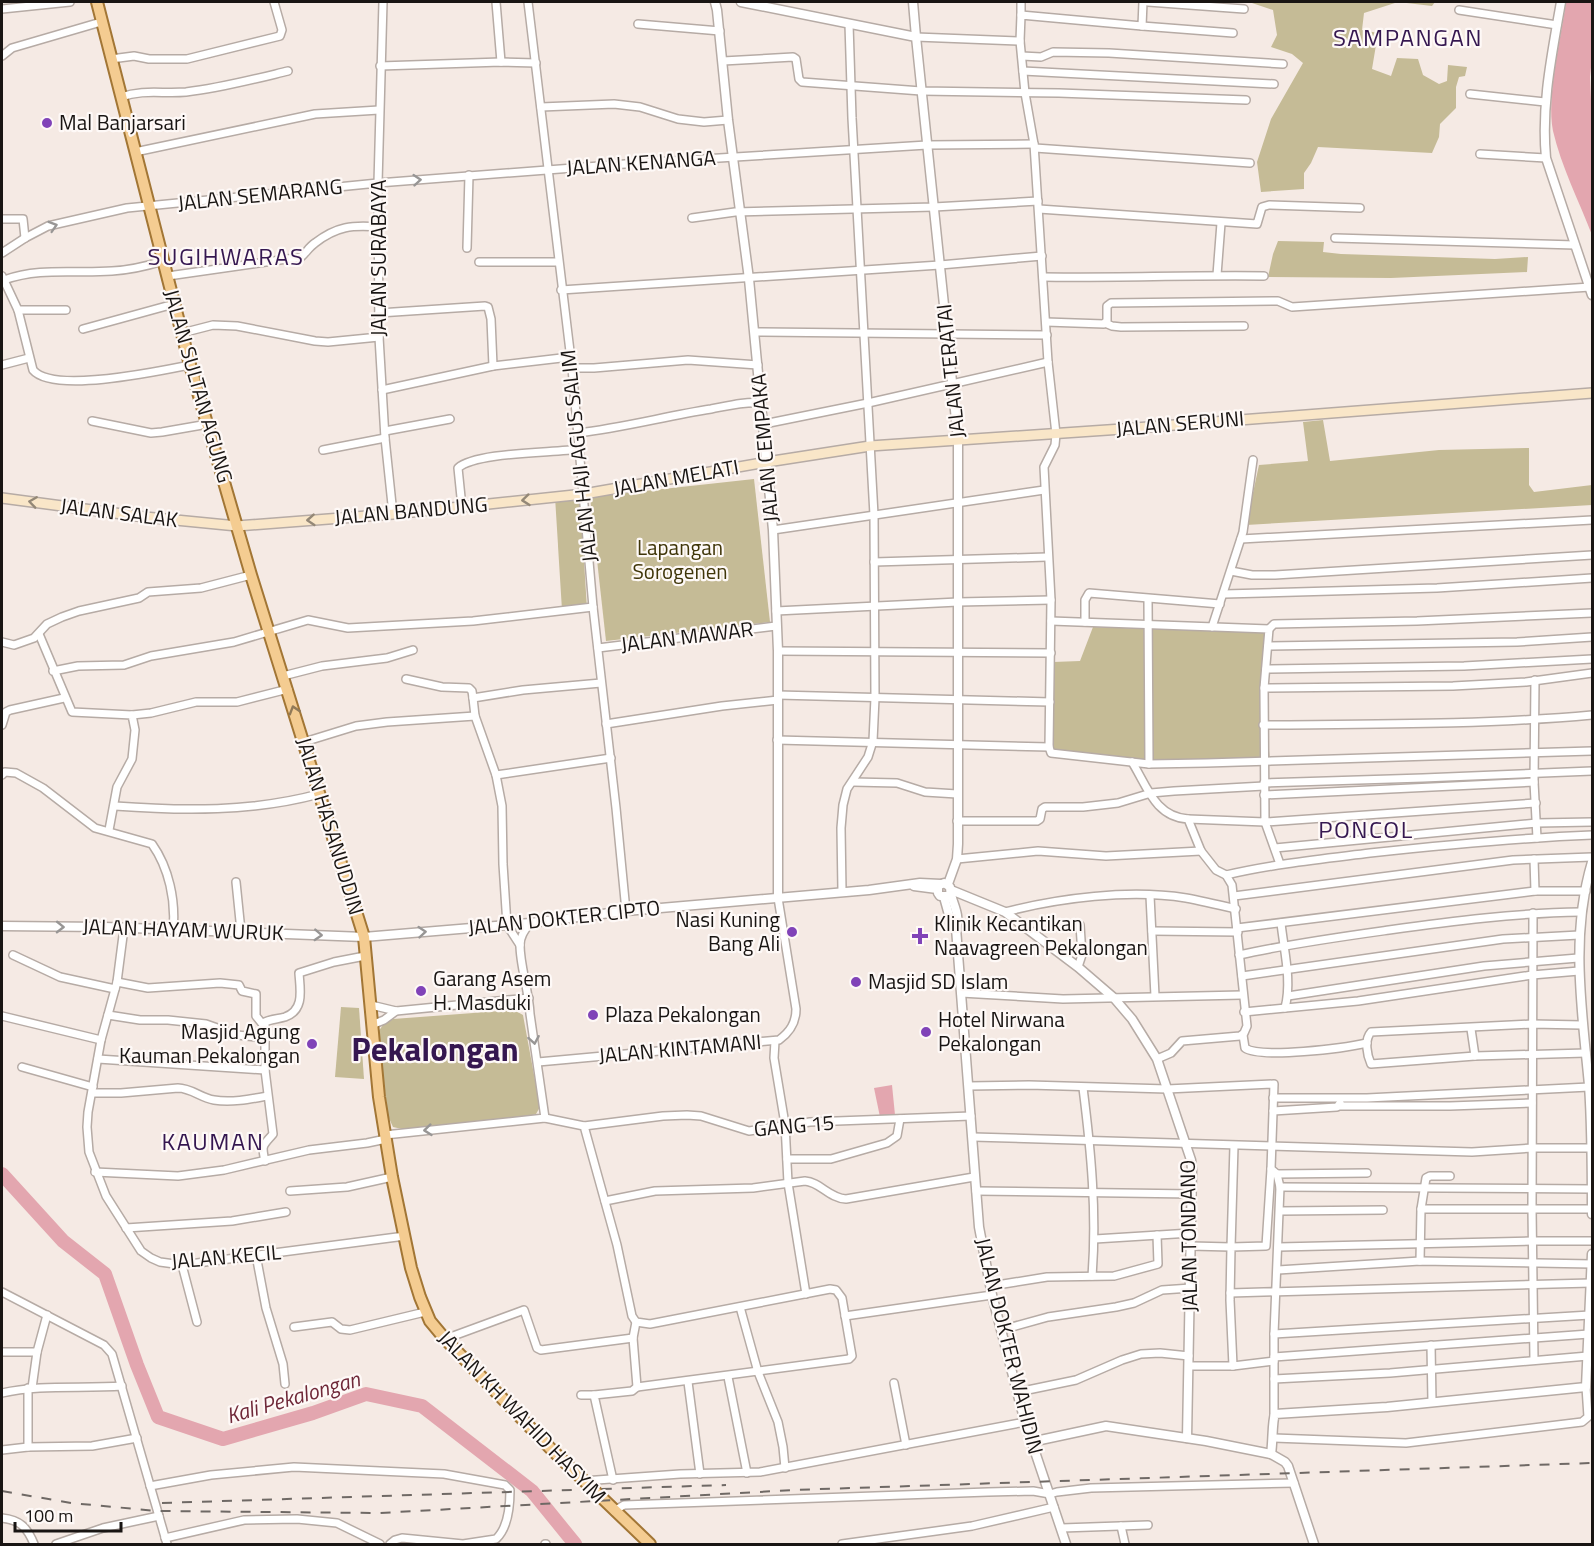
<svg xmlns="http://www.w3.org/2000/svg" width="1594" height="1546" font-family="'Titillium Web',sans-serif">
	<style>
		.green { fill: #c5bb96 }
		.water { fill: #e3a6af }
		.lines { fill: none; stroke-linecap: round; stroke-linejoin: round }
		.river { stroke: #e3a6af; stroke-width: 14 }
		.minor-casing { stroke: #b6aba5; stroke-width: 10 }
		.tertiary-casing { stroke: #b6aba5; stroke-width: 11 }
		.secondary-casing { stroke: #b6aba5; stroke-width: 12 }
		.primary-casing { stroke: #a27635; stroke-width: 14 }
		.minor { stroke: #fff; stroke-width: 7 }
		.tertiary { stroke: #fff; stroke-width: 8 }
		.secondary { stroke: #f9e6c8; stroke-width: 9 }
		.primary { stroke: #f4cc91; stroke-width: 10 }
		.rail { stroke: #6f6965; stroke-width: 2; stroke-dasharray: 10 10; stroke-linecap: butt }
		.oneway { stroke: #989695 }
		.oneway2 { stroke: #948877 }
		.oneway3 { stroke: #917a58 }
		.poi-dot { fill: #8043b8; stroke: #fef9f7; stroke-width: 2 }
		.labels { text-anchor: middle; stroke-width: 4.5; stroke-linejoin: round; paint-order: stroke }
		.poi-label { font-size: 21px; fill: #191513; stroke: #fef9f7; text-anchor: start }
		.street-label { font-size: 21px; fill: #191513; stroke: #fef9f7 }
		.park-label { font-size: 21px; fill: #3f3508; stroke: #fef9f7 }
		.water-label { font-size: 22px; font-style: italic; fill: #6f2838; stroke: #fef9f7 }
		.quarter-label { font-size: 24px; letter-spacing: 1.5px; fill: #351750; stroke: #fef9f7 }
		.town-label { font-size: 33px; font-weight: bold; fill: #351750; stroke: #fef9f7 }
	</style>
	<rect width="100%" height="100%" fill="#f5eae4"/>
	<g class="green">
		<polygon points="1249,2 1435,2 1432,6 1398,2 1364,13 1362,30 1378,33 1372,69 1391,76 1397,58 1418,59 1423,75 1439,84 1447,81 1448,65 1467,67 1465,76 1459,77 1456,87 1456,108 1440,124 1439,137 1432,153 1318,147 1311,163 1304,173 1304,189 1261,192 1257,162 1271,119 1303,63 1292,54 1271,47 1277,35 1273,10"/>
		<polygon points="1278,241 1324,242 1323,252 1341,254 1495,259 1528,257 1527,272 1391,278 1268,277 1273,254"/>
		<polygon points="1323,420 1330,461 1439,450 1529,448 1529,485 1534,492 1592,485 1592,505 1246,525 1259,465 1308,461 1303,422"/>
		<polygon points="754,479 770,622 606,641 590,497"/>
		<polygon points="580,496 587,609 562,610 555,497"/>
		<polygon points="1093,627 1269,633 1262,687 1270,760 1156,763 1051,754 1053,662 1080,661"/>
		<polygon points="341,1007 359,1008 364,1079 335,1077"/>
		<polygon points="514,1010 523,1015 525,1026 540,1107 536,1114 522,1118 402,1129 393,1127 388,1116 378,1032 383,1025 393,1019"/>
	</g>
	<g class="water">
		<path d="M1566,2H1592V58L1590,77L1592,122V235C1579,201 1561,166 1553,131C1546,96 1561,38 1566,2Z"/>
		<polygon points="892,1085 895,1115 880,1117 874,1088"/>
	</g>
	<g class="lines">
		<polyline class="river" points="2,1174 63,1241 105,1274 137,1365 158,1417 223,1439 313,1413 366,1394 422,1406 532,1491 575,1544"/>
		<g class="minor-casing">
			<g id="minor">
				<polyline points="383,2 378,183 379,337 385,438 393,514"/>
				<polyline points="496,2 501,62"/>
				<polyline points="528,2 572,368 593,607 616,808 626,911"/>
				<polyline points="1021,2 1021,15"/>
				<polyline points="1143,2 1142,26 1021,15 1020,41 1025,93 1034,144 1048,362 1056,434 1055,445 1044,467 1051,600 1049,747 1051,753 1149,764 1206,763 1592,751"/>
				<polyline points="1148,2 1244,9"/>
				<polyline points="2,9 70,2"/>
				<polyline points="1459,10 1557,25"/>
				<polyline points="638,24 720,31"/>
				<polyline points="1142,26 1233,33"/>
				<polyline points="916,37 1020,41"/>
				<polyline points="2,56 12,48 101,22"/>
				<polyline points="1022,56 1041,57 1053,52 1109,53 1283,64"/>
				<polyline points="111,59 134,56 149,59 187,59 280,36 282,30 274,2"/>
				<polyline points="723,61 793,57 796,59 799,79 802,82 921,91 1059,93 1246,100"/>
				<polyline points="380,66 501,62 536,63"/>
				<polyline points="1023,71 1274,84"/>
				<polyline points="1470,94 1545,102"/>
				<path d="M121,97C143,89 163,94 186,92C221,88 255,79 288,71"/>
				<polyline points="541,107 614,104 640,107 678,119 704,122 728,120"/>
				<polyline points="1035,148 1250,163"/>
				<polyline points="135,152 315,114 379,110"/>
				<polyline points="1480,154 1546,158"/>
				<polyline points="1039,209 1257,224 1262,207 1269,205 1360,208"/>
				<polyline points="692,218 735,212 934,207 1038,201"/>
				<polyline points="2,219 23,219 25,238"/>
				<polyline points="1335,238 1575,245"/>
				<polyline points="467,248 469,175"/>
				<polyline points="2,253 25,238 48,226 127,208 378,183 638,163 927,145 1034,144"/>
				<polyline points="479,262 558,262"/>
				<polyline points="1217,275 1221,223"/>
				<path d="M2,276L18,310L33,370C53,394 160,371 190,365"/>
				<path d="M168,276L301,257C306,253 309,247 315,243C337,226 352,225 379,227"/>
				<path d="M1043,277C1117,278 1190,275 1264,276"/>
				<path d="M4,280C41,267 74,274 112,271C130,270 147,266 163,261"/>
				<polyline points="561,290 940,265 1042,256"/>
				<polyline points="18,310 66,310"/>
				<polyline points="379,313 485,306 488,307 491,319 493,366"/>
				<polyline points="1046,322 1104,324 1107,321 1107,306 1111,303 1278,301 1292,307 1590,287"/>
				<polyline points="1105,323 1112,326 1121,327 1244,326"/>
				<polyline points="83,329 174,304"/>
				<polyline points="755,332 1047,335"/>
				<polyline points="182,333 213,325 237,326 315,341 328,342 379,337"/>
				<polyline points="2,365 29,358"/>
				<polyline points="572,368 594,368 688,360 758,365"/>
				<polyline points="382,390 493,366 570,357"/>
				<polyline points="92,421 151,433 162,432 208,424"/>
				<polyline points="764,424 868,403 1048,362"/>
				<polyline points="385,431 450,419"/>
				<path d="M577,433C622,428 666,416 711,409C727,406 745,401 762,403"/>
				<polyline points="323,450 385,438"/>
				<path d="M462,507L458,468C476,452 552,453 579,449"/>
				<polyline points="773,530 1044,490"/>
				<polyline points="1241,539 1592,520"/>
				<polyline points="874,562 1047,557"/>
				<polyline points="1231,571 1252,575 1275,575 1592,555"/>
				<polyline points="1224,594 1437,588 1592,578"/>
				<polyline points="1148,599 1149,764"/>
				<polyline points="776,611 958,602 1051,600"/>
				<polyline points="1051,621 1269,629 1264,688 1265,822 1188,819"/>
				<polyline points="1085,622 1085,600 1089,593 1220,604"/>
				<polyline points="1212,627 1243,532 1253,460"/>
				<polyline points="1269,629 1274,624 1417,621 1592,613"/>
				<polyline points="39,634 72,712 132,715 135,730 132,759 117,787 109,830"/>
				<polyline points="2,642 14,645 34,638 47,624 62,617 79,611 139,598 148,592 201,588 251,575"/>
				<polyline points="1268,646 1517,642 1592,637"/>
				<polyline points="598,648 776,626"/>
				<polyline points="778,651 1051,653"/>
				<polyline points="1266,669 1464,666 1592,659"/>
				<polyline points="53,671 78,666 124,665 151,656 234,642 308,620 348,628 473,621 593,607"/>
				<polyline points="283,676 322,666 387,658 413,650"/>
				<polyline points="406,679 442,687 469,688 472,691 473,698"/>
				<polyline points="1535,680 1534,782 1537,838"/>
				<polyline points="1264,688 1453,686 1526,682 1592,673"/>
				<polyline points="778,695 1050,702"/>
				<polyline points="132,715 151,713 196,702 237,702 288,689"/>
				<polyline points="606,724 722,706 778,700"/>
				<polyline points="2,725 6,712 10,710 64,698"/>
				<path d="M1263,725C1373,724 1483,725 1592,715"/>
				<polyline points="777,740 1049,747"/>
				<polyline points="304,742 356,726 387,722 475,716"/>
				<path d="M1132,762C1147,786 1155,817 1188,819L1201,851L1216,870L1226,875L1232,885L1247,1026L1244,1033L1240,1036L1182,1041L1171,1053L1157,1059"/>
				<path d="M2,775L5,772L16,773L43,788L95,828L152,844C169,868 176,901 173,930"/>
				<polyline points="496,775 611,758"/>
				<polyline points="853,782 897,783 925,792 957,794"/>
				<polyline points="1264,783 1423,778 1592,771"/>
				<polyline points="1264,795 1534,782"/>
				<path d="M115,806C183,811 252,812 319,794"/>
				<polyline points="957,821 1037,821 1040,819 1042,809 1045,807 1083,807 1118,803 1151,793 1174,791 1264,786"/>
				<polyline points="1275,848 1537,823 1592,822"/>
				<polyline points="957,859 1038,851 1106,856 1201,851"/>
				<polyline points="1534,859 1535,891"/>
				<polyline points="1280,864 1265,822 1536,803"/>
				<path d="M1226,875C1273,864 1322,859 1370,853C1444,845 1518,838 1592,835"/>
				<polyline points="236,882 241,931"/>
				<polyline points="842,891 841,828 843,805 847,789 868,757 873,741 875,698 874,515 852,118 849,24"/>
				<polyline points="1150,896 1155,996"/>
				<polyline points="1234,896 1513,860 1592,857"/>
				<path d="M1005,912C1059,898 1129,889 1186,898C1202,901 1219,905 1236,909"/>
				<polyline points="1533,913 1532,1209 1534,1360"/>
				<path d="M1281,923C1284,951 1292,981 1285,1008"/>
				<polyline points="124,928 117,982 101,1040 88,1112 87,1127 89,1152 106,1196 141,1251 151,1258 160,1262 182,1265 405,1236"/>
				<polyline points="1237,928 1535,891 1586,891"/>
				<polyline points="1152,931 1238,932"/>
				<polyline points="520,945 507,925 503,864 502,806 496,775 475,716 473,698 523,690 601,683"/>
				<polyline points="13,955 60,977 115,989"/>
				<path d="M1239,955C1288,944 1339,937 1389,930C1453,921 1517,913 1581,912"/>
				<polyline points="1078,967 1082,955 1080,925"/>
				<polyline points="1242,976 1503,939 1579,935"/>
				<polyline points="117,982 148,988 220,983 239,985 242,991 256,994 256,1016 264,1026"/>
				<polyline points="961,993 1063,999 1242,995"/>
				<polyline points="1288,996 1484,966 1578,958"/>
				<polyline points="371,1005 396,1011 529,998"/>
				<polyline points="1244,1012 1358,1001 1532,975 1579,971"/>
				<polyline points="108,1015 140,1020 168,1020 206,1024 237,1035 265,1038"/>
				<polyline points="2,1016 101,1040"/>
				<polyline points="374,1024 384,1020 396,1011"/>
				<path d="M1582,1025L1532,1024L1371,1032C1364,1040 1367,1055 1371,1064L1475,1056L1586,1053"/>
				<polyline points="1471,1029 1475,1056"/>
				<path d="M1243,1035L1245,1048C1261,1059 1345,1048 1367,1043"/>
				<polyline points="775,1041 774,1058 785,1124 788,1183 806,1294"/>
				<polyline points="98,1059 265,1070"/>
				<path d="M538,1062L779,1040C790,1032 796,1023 796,1009L778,898"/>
				<polyline points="22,1067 93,1087"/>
				<polyline points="969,1086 1029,1085 1167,1089 1274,1084 1271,1169 1277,1174 1280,1187 1274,1334 1274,1415"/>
				<path d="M1083,1088C1091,1151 1097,1213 1092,1276"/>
				<path d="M92,1093H121L178,1088C191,1088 201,1098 214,1100C231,1103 251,1099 267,1096"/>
				<polyline points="1273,1098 1367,1098 1589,1087"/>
				<polyline points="1339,1106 1450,1106 1532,1103"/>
				<polyline points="1273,1111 1337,1107 1340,1103"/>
				<polyline points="545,1118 584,1126 617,1245 632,1316 636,1322 650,1324 830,1289 836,1290 842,1298 852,1356 849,1359 637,1387"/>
				<polyline points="584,1126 663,1116 687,1115 701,1116 749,1131 810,1122 971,1116"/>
				<path d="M385,1135L545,1118L530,1014C529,991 520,966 520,945C520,936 525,930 530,923"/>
				<polyline points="973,1137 1472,1152 1533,1148 1592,1148"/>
				<polyline points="787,1159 831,1159 887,1143 897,1136 900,1119"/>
				<path d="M265,1161C261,1144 263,1146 273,1134L265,1070V1022C271,1019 278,1019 285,1017C305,1010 300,989 299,973L334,962L365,956"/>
				<polyline points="95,1172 178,1176 224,1170 309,1150 367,1143 386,1139"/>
				<polyline points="1277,1174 1367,1173"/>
				<polyline points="1280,1187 1592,1189"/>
				<polyline points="290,1191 347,1187 392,1177"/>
				<polyline points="976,1191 1192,1194"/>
				<path d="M605,1201L655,1191L753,1188L805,1181C820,1182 829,1198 846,1199L974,1177"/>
				<polyline points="1421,1209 1592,1209"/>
				<polyline points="1280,1211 1383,1210"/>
				<polyline points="126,1228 232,1221 286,1212"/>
				<polyline points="1095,1239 1191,1233"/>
				<polyline points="1191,1246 1231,1247 1234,1146"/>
				<polyline points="1279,1247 1532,1241 1592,1241"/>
				<polyline points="256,1255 266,1308 283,1364 285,1384"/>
				<polyline points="1420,1261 1421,1209 1426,1178 1430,1176 1450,1176"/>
				<polyline points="182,1265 197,1322"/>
				<polyline points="1278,1270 1420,1261 1592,1264"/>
				<polyline points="991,1286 1047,1277 1114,1276 1158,1264 1157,1235"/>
				<polyline points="2,1292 104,1345 112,1354 167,1544"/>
				<polyline points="1230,1293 1591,1283"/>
				<polyline points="740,1307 758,1372 778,1422 783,1447 785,1468"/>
				<polyline points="845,1316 992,1295"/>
				<polyline points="294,1327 332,1322 341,1329 350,1330 425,1312"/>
				<polyline points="1001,1330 1048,1317 1116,1307 1134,1303 1162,1290 1191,1288"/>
				<polyline points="1274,1334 1590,1315"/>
				<polyline points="633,1338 636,1322"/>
				<polyline points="445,1339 524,1310 537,1348 541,1350 633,1338 637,1387 632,1391 594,1395 613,1480"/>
				<polyline points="1431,1345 1432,1402"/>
				<polyline points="2,1352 37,1352"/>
				<polyline points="1274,1357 1589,1334"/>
				<polyline points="1189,1366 1233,1366 1274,1361"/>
				<polyline points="1233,1366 1230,1300 1231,1247 1266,1246 1271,1169"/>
				<polyline points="728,1377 747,1473"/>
				<polyline points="1274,1379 1390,1373 1588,1356"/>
				<polyline points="688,1382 700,1474"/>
				<polyline points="894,1383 906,1445"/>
				<polyline points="28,1388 28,1447"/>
				<polyline points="32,1388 37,1352 47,1315"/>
				<polyline points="1018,1392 1076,1380 1122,1360 1141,1354 1160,1353 1189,1356"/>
				<path d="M2,1393C41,1384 82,1389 122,1386"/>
				<polyline points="581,1395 594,1395"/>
				<polyline points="1274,1438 1406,1443 1582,1422 1588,1417 1586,1387"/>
				<polyline points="2,1450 28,1447 92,1446 137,1438"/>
				<polyline points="583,1481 680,1474 760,1472 1025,1422"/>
				<path d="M150,1486L211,1475L294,1467L444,1474L505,1485L510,1490C510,1505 508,1528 496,1539L463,1544L402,1538L395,1540L390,1544"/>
				<polyline points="614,1511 624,1505 988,1492 1033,1491 1050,1494 1057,1492 1091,1488 1294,1483"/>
				<path d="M2,1518C20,1520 27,1527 34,1544"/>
				<polyline points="1121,1526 1125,1544"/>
				<polyline points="1062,1528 1148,1525"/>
				<polyline points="165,1538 244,1520 297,1519 337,1523 380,1544"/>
				<polyline points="56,1544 103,1528 159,1516"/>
				<polyline points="545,1544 546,1544"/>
				<polyline points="842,1544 972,1526 1054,1507"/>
			</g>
		</g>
		<g class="tertiary-casing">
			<g id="tertiary">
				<polyline points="715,2 717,10 728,120 749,279 773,530 778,651 778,898"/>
				<polyline points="741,2 916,37 958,439 958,844 957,859 948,884"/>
				<polyline points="913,2 916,37"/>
				<path d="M1561,2C1552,54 1541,105 1546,158L1592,295"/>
				<path d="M1592,862C1570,936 1582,1010 1589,1085C1592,1128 1592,1171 1592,1214"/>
				<polyline points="914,886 937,889"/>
				<polyline points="951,890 1005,912 1078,967 1114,998 1132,1019 1157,1059 1191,1160 1192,1169 1187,1438"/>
				<path d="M950,894L947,896H940L938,893V886L944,883L950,887C950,901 961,912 956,928L979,1227L992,1295L1025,1422L1066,1544"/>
				<polyline points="944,897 949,915 956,928"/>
				<polyline points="2,926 105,927 364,937 530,923 626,911 869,890 920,883 941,884"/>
				<polyline points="1031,1442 1106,1426 1206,1441 1271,1454 1285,1462 1288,1466 1314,1544"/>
				<path d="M1271,1454C1273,1442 1272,1421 1275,1414L1387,1407L1586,1387L1592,1254"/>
			</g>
		</g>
		<g class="secondary-casing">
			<polyline id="secondary" points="2,498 145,517 237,526 393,514 584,494 767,462 870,446 1122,429 1592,393"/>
		</g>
		<g class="primary-casing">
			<polyline id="primary" points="97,2 190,365 251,575 364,937 379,1097 392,1177 411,1268 420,1297 430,1321 445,1339 552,1450 650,1544"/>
		</g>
		<use href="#minor" class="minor"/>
		<use href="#tertiary" class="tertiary"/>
		<use href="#secondary" class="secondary"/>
		<use href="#primary" class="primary"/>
		<g class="rail">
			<polyline points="2,1491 71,1503 157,1511 380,1513 794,1490 1592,1463"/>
			<polyline points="162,1503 726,1485"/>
		</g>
	</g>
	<defs><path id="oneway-chevron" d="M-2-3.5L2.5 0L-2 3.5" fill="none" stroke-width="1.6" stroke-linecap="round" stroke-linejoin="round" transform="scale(1.5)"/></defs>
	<g class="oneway">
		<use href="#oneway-chevron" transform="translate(417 180) rotate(-5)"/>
		<use href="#oneway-chevron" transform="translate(53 226) rotate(-17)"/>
		<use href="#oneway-chevron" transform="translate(60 927) rotate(1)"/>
		<use href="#oneway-chevron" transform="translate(422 932) rotate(-5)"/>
		<use href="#oneway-chevron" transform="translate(318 935) rotate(3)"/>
		<use href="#oneway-chevron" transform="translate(534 1040) rotate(80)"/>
		<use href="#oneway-chevron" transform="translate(428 1130) rotate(174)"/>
	</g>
	<g class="oneway2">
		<use href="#oneway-chevron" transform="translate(526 500) rotate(174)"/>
		<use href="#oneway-chevron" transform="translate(33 502) rotate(-172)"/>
		<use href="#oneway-chevron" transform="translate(311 520) rotate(176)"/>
	</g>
	<use class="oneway3" href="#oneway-chevron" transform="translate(294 710) rotate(-107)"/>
	<g class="poi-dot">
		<circle cx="47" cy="123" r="6"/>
		<circle cx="792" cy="932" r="6"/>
		<path d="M917 927h6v6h6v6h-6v6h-6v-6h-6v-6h6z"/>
		<circle cx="856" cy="982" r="6"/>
		<circle cx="421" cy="991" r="6"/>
		<circle cx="593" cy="1015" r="6"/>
		<circle cx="926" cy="1032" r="6"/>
		<circle cx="312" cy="1044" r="6"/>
	</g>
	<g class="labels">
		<g class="poi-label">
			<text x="59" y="130">Mal Banjarsari</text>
			<text x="780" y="927" text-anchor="end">Nasi Kuning<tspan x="780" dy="24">Bang Ali</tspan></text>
			<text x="934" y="931">Klinik Kecantikan<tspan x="934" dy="24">Naavagreen Pekalongan</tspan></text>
			<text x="433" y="986">Garang Asem<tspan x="433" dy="24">H. Masduki</tspan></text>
			<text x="868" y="989">Masjid SD Islam</text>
			<text x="605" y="1022">Plaza Pekalongan</text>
			<text x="938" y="1027">Hotel Nirwana<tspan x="938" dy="24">Pekalongan</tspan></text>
			<text x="300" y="1039" text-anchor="end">Masjid Agung<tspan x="300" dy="24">Kauman Pekalongan</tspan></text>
		</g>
		<g class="street-label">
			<text transform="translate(641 163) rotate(-4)" y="7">JALAN KENANGA</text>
			<text transform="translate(260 195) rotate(-6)" y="7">JALAN SEMARANG</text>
			<text transform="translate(379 258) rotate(-90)" y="7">JALAN SURABAYA</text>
			<text transform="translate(951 371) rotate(-96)" y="7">JALAN TERATAI</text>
			<text transform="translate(198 386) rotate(74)" y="7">JALAN SULTAN AGUNG</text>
			<text transform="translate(1180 424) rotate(-5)" y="7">JALAN SERUNI</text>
			<text transform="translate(765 448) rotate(-95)" y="7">JALAN CEMPAKA</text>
			<text transform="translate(579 456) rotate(-96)" y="7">JALAN HAJI AGUS SALIM</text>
			<text transform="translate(676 478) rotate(-10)" y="7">JALAN MELATI</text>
			<text transform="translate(411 511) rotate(-5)" y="7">JALAN BANDUNG</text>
			<text transform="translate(119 513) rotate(7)" y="7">JALAN SALAK</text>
			<text transform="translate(687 637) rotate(-7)" y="7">JALAN MAWAR</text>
			<text transform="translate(330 826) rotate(73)" y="7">JALAN HASANUDDIN</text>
			<text transform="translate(564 918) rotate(-6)" y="7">JALAN DOKTER CIPTO</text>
			<text transform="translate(183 930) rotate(2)" y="7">JALAN HAYAM WURUK</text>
			<text transform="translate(680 1049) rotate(-5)" y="7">JALAN KINTAMANI</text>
			<text transform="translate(794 1126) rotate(-5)" y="7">GANG 15</text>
			<text transform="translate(1189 1236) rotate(-91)" y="7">JALAN TONDANO</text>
			<text transform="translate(226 1257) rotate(-5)" y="7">JALAN KECIL</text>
			<text transform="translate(1009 1346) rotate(76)" y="7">JALAN DOKTER WAHIDIN</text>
			<text transform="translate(522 1417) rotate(46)" y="7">JALAN KH WAHID HASYIM</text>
		</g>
		<g class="park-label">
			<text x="680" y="555">Lapangan<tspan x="680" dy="24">Sorogenen</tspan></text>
		</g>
		<g class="water-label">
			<text transform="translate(293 1397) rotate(-16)" y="8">Kali Pekalongan</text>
		</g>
		<g class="quarter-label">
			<text x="1408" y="46">SAMPANGAN</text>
			<text x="226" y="265">SUGIHWARAS</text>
			<text x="1366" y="838">PONCOL</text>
			<text x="213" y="1150">KAUMAN</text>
		</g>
		<g class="town-label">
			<text x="435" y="1061">Pekalongan</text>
		</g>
	</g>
	<rect width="1594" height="1546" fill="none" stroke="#191513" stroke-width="6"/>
	<path d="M15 1522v9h106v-9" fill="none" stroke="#191513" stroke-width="3"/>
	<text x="24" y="1522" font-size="18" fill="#191513" stroke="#fef9f7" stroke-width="4.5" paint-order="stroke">100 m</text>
</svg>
